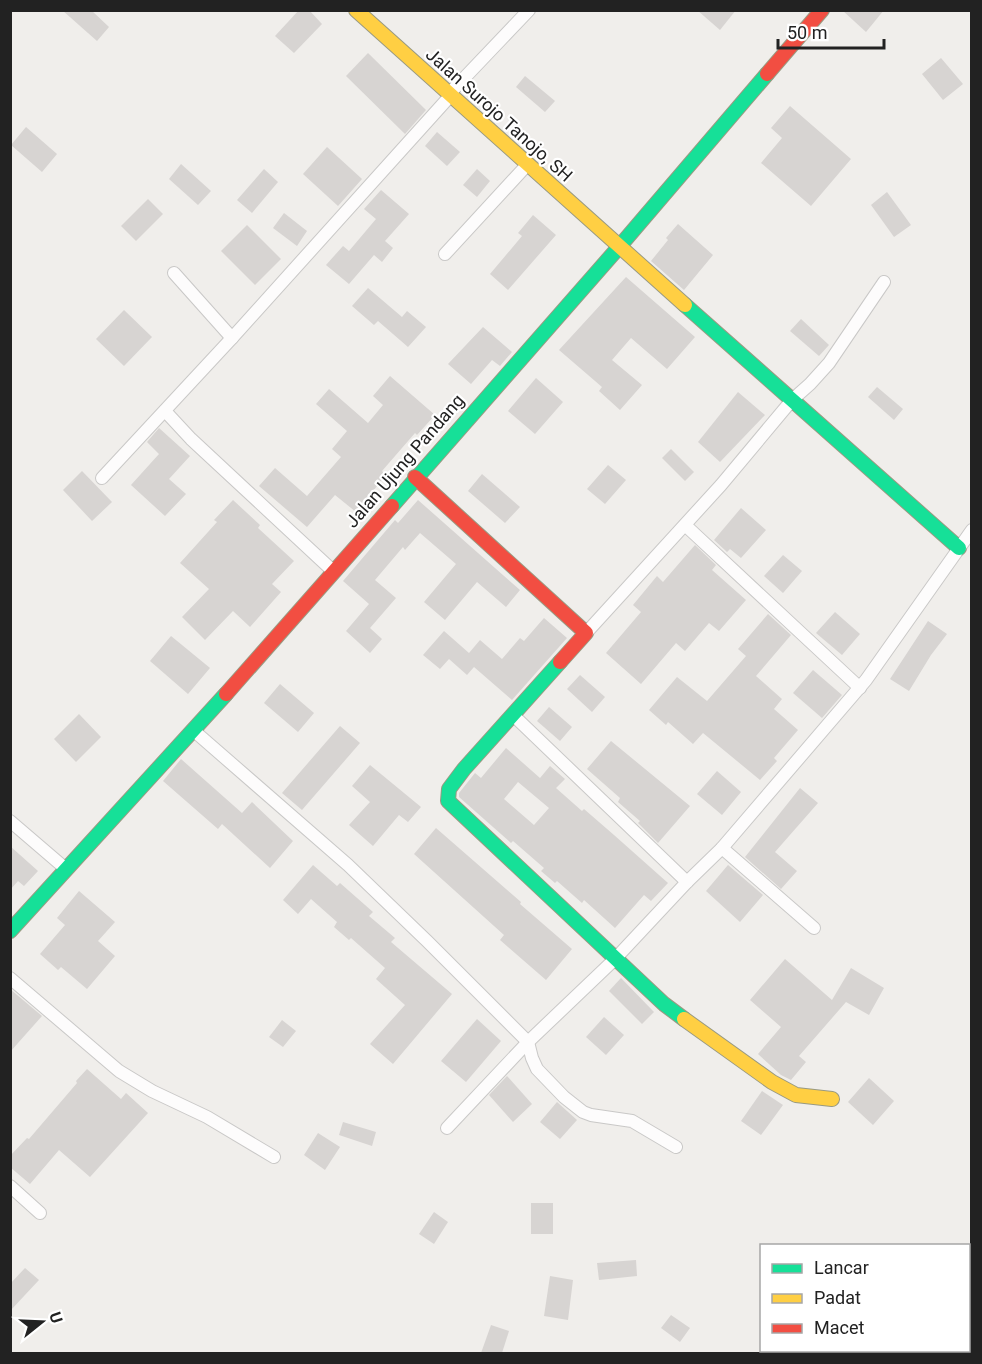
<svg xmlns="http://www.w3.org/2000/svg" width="982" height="1364" font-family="Roboto,sans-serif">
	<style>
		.building { fill: #d7d4d2; fill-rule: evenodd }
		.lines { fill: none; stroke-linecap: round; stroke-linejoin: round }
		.street-casing { stroke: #c9c8c7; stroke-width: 14 }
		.fast-casing { stroke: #999a82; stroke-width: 16 }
		.slow-casing { stroke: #999a82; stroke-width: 16 }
		.jam-casing { stroke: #999a82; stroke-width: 16 }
		.street { stroke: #fdfcfc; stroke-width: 12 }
		.fast { stroke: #16e098; stroke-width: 14 }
		.slow { stroke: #ffcf43; stroke-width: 14 }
		.jam { stroke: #f24e42; stroke-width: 14 }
		.labels { text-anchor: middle; stroke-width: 4.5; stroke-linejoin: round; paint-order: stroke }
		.street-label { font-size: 18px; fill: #222; stroke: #fff }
	</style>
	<rect width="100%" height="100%" fill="#f0eeeb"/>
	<g class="building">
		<polygon points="62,10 91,10 109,27 97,41"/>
		<polygon points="299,10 309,10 322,24 294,53 275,36"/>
		<polygon points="697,10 736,10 720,30"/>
		<polygon points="842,10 884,10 866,32"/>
		<polygon points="368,53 426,110 405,134 346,76"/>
		<polygon points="941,58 963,84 943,100 922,74"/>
		<polygon points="525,76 555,101 545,112 516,87"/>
		<polygon points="790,106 851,159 811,206 761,163 782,138 771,128"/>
		<polygon points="26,127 57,154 42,172 11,145"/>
		<polygon points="437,132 460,152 447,166 425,146"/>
		<polygon points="327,147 362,179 338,206 303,174"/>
		<polygon points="181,164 211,191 198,205 169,179"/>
		<polygon points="264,169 278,182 252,213 237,200"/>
		<polygon points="477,169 490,181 477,197 463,185"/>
		<polygon points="381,190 409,214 385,241 393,248 382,262 374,255 349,284 326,265 343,246 349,251 376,219 364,209"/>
		<polygon points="887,192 911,225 894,237 871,205"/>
		<polygon points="148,199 163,214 136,241 121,226"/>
		<polygon points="284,213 307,231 297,246 273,228"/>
		<polygon points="533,215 556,235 508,290 490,274 522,236 518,233"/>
		<polygon points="678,224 713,255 684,290 651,261 668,240 666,238"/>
		<polygon points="247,225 281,259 255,285 221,251"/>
		<polygon points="626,277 695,337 667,369 631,338 612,360 642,385 620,410 599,391 602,387 559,350"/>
		<polygon points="368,288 402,317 407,311 426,327 408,347 378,321 374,325 352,306"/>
		<polygon points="124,310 152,337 124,366 96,339"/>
		<polygon points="801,319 829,345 819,356 790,331"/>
		<polygon points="483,327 512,352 500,366 492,360 471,384 448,364"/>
		<polygon points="390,376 435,415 417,435 415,433 382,471 386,475 356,512 335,495 307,527 259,486 275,468 307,496 341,457 332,449 347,431 316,404 329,389 368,423 383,405 373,396"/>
		<polygon points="536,378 563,402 535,434 508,411"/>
		<polygon points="877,387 903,409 894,420 868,397"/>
		<polygon points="738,392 765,415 720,462 698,442"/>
		<polygon points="159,428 190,456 169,479 186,494 165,516 131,485 159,454 147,442"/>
		<polygon points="671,449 694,472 685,481 662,458"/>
		<polygon points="608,465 626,480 605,504 587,489"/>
		<polygon points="82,471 112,502 92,521 63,490"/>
		<polygon points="482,474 520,507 505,523 468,491"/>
		<polygon points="233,500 260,525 258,528 294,561 272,584 281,592 250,627 233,611 205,640 182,617 209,589 180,563 217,522 214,520"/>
		<polygon points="418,500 520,590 506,607 477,582 445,620 424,602 456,564 420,533 405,550 403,547 375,580 396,598 370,628 382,639 370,653 346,631 369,604 343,581 395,520 398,523"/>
		<polygon points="741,508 766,530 741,558 730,549 727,552 714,540"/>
		<polygon points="695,545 716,565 712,570 746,600 719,631 709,623 685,651 676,643 641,684 606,653 641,612 633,605 657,576 663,582"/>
		<polygon points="783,555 802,571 783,593 764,576"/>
		<polygon points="835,612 860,634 842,655 816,633"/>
		<polygon points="768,614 791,635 756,676 782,699 774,709 798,730 774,758 777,761 760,780 703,733 693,744 668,722 666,725 649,710 677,677 707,701 746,656 738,649"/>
		<polygon points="544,618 567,638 512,700 474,667 467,675 449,659 440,669 423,655 444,631 469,653 480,640 502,659 520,638 524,641"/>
		<polygon points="928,621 947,634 931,655 909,691 890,679"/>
		<polygon points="171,636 210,668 188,694 150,661"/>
		<polygon points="813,670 842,695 822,718 793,693"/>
		<polygon points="580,675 605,697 592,712 567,689"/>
		<polygon points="280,684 314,713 298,732 264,703"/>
		<polygon points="549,707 572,727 560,741 537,721"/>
		<polygon points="79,714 101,737 76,762 54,739"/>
		<polygon points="340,726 360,743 302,810 282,793"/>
		<polygon points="611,741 690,806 658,843 638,823 640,821 618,802 620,798 587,769"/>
		<path d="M506,748L540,778L550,766L565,779L556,788L582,811L584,809L614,835L668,883L651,901L644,895L615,928L584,900L582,903L557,881L555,883L541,871L544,868L513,841L511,843L459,797V793L475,773L481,778ZM518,782L549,808L534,825L504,799Z"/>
		<polygon points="181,759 242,813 252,802 293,841 270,868 222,824 218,829 163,781"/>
		<polygon points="370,765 421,807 408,822 399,815 373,846 349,825 370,802 352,786"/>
		<polygon points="717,771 741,792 722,815 697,794"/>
		<polygon points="800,788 818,803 775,852 797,871 781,889 745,857"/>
		<polygon points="436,828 521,902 520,904 572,949 546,980 500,940 504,935 414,854"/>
		<polygon points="10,846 38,871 24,886 18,881 10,890"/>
		<polygon points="313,865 337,886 340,883 373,912 369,916 395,938 391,942 452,994 393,1064 370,1044 405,1005 376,979 385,968 351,938 349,940 334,927 337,922 311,899 298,914 283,900"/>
		<polygon points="728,865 763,895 740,922 706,891"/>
		<polygon points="79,891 115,922 98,941 115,956 87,989 61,967 58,970 40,954 65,925 57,918"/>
		<polygon points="785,959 832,1000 851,968 884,988 869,1015 846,1002 799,1056 806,1062 791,1080 781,1075 758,1054 781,1027 750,1000"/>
		<polygon points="621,978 654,1012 642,1024 609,991"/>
		<polygon points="10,989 42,1016 10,1052"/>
		<polygon points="604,1017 624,1035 606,1055 586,1037"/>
		<polygon points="477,1019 501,1041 466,1082 441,1061"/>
		<polygon points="282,1020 296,1031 283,1047 269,1037"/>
		<polygon points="87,1069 121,1099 126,1093 148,1113 90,1177 59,1150 30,1184 10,1167 10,1156 27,1138 29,1139 77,1083 76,1081"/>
		<polygon points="507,1076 532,1104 513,1122 489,1095"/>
		<polygon points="869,1078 894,1101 873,1125 848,1102"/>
		<polygon points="762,1091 783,1105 761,1135 741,1121"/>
		<polygon points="557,1102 577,1120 560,1139 540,1122"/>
		<polygon points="343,1122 376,1132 372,1146 339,1135"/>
		<polygon points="318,1133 340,1147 325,1170 304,1155"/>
		<rect x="531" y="1203" width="22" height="31"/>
		<polygon points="434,1212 448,1222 434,1244 419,1234"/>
		<polygon points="636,1260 637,1276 599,1280 597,1263"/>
		<polygon points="25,1268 39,1280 10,1311 10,1284"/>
		<polygon points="550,1276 573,1280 568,1320 544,1316"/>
		<polygon points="671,1315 690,1328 680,1342 661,1328"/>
		<polygon points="491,1325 509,1331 502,1353 481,1353"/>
	</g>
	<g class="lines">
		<g class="street-casing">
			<g id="street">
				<polyline points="449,94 529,10"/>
				<polyline points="445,254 527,165"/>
				<polyline points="174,273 232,338"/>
				<polyline points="165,411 191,439 333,571"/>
				<polyline points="102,478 232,338 451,95"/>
				<polyline points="685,525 860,688"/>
				<polyline points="586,633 721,485 792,400 810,384 829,363 884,282"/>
				<polyline points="513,715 687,882"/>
				<polyline points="193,730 348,865 427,941 528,1042 532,1058 537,1069 564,1097 583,1112 591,1115 632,1121 676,1147"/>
				<polyline points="10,821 66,869"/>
				<polyline points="722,848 814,928"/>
				<polyline points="10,978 119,1071 152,1091 207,1117 274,1157"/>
				<polyline points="447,1128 528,1042 615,959 687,882 722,848 866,680 972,530"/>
				<polyline points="10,1186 40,1213"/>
			</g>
		</g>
		<g class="fast-casing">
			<g id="fast">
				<polyline points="685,305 959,548"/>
				<polyline points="392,506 619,247 767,74"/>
				<polyline points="560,662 464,769 449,789 448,801 664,1004 684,1019"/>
				<polyline points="10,931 226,694"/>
			</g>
		</g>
		<g class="slow-casing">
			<g id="slow">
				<polyline points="356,10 685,305"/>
				<polyline points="684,1019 772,1082 796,1095 832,1099"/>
			</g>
		</g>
		<g class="jam-casing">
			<g id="jam">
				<polyline points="767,74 822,10"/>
				<polyline points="415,477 586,633 560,662"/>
				<polyline points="226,694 392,506"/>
			</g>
		</g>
		<use href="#street" class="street"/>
		<use href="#fast" class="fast"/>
		<use href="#slow" class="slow"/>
		<use href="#jam" class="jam"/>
	</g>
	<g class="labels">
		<g class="street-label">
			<text transform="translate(499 115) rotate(42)" y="6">Jalan Surojo Tanojo, SH</text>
			<text transform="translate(405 461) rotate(-49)" y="6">Jalan Ujung Pandang</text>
		</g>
	</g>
	<rect width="982" height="1364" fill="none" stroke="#222222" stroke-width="24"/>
	<rect x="760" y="1244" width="210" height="108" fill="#ffffff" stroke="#a7a7a7" stroke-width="1.5"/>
	<rect x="772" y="1264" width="30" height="9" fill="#16e098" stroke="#a7a7a7" stroke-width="1.5"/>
	<text x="814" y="1274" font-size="18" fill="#222222">Lancar</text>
	<rect x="772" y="1294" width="30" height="9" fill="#ffcf43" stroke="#a7a7a7" stroke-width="1.5"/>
	<text x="814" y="1304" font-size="18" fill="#222222">Padat</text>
	<rect x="772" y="1324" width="30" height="9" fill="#f24e42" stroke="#a7a7a7" stroke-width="1.5"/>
	<text x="814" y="1334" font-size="18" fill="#222222">Macet</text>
	<g transform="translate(42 1322) rotate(72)" stroke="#ffffff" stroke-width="4.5" paint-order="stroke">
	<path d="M0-4.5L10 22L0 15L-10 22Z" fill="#222222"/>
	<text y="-9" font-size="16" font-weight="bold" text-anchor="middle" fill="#222222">U</text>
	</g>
	<path d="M778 39v9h106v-9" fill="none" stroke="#222222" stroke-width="3"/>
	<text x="787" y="39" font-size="18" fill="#222222" stroke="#ffffff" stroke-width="4.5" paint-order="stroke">50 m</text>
</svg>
